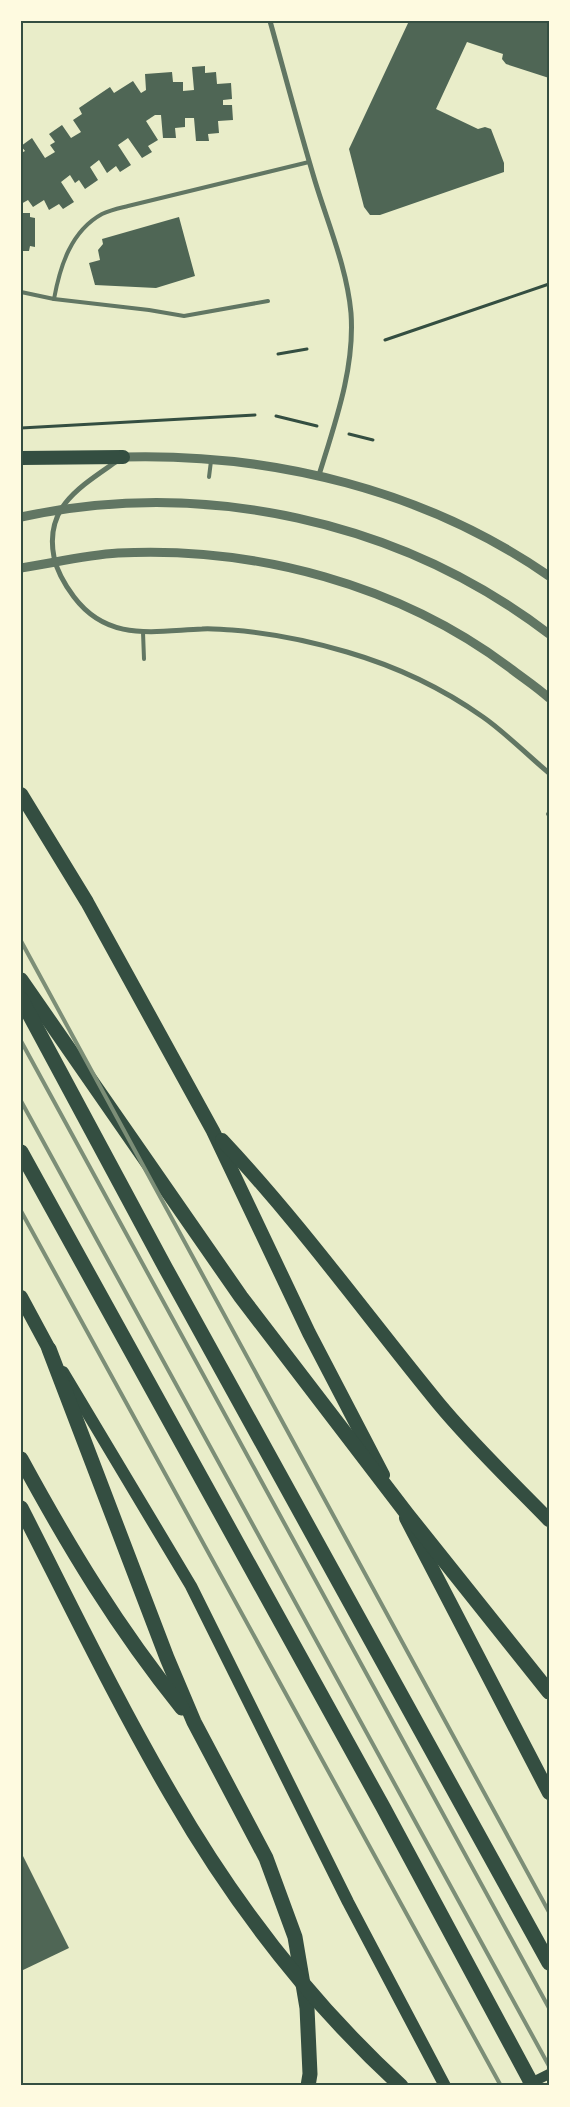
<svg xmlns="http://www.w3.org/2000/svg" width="570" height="2107" font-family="'Public Sans',sans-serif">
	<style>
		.building { fill: #4f6655 }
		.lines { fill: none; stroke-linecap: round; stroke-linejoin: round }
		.path { stroke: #344e41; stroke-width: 3 }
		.service { stroke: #617663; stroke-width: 4 }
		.minor { stroke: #617663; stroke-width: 5 }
		.tertiary { stroke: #617663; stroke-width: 9 }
		.secondary { stroke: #344e41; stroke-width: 10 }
		.primary { stroke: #344e41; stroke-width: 12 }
		.trunk { stroke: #344e41; stroke-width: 14 }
		.motorway { stroke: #344e41; stroke-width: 15 }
		.rail { stroke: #7c8e77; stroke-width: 4 }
		.neatline { fill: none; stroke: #344e41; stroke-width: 2 }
	</style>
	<rect width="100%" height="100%" fill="#e9edc9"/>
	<g class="building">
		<polygon points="409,21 549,21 549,78 506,64 502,59 503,54 467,42 436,109 478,129 485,127 491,129 504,163 504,172 380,215 370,215 364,207 349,149"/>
		<polygon points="205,66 205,73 216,72 217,84 231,83 232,99 223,100 223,105 232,105 233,120 218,121 219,133 208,134 209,141 196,141 194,118 185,118 185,127 175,128 176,138 163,138 161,115 155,115 146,121 158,140 148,146 152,152 142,158 128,138 118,145 131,165 120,172 116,166 107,173 99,160 90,167 98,180 85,189 79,180 75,183 70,175 61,182 74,202 63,209 59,204 49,210 44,200 33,207 28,200 21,204 21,153 25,151 21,146 32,138 45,158 55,152 50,145 55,142 49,134 62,125 71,138 81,132 73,120 82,114 79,108 110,87 114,93 133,81 141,93 146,90 145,74 172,72 173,82 183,82 183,91 194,90 192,67"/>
		<polygon points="21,213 30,213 30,217 35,218 35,247 30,246 29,251 21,251"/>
		<polygon points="179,217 195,276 156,288 95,285 89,263 100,260 98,250 103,244 102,239"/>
		<polygon points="21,1852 69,1948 21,1971"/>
	</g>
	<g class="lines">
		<g class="path">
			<polyline points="385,340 549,284"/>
			<polyline points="278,354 307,349"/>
			<polyline points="276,416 317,426"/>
			<polyline points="21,428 255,415"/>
			<polyline points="349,434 373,440"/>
		</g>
		<g class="service">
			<polyline points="21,292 54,299 149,310 184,316 268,301"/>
			<path d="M54,299C60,266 71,231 102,214C110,210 120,208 128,206L309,162"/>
			<polyline points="209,477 211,461"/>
			<polyline points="143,632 144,659"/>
			<polyline points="548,814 549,814"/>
		</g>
		<g class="minor">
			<path d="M270,21C285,75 299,128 315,181C328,224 347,268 351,313C355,368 335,423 319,475"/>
			<path d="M117,461C80,487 44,507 54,557C57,572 65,585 74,597C108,642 153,631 202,629C212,628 222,630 232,630C271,633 310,641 347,652C395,666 442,688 483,717C506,733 527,755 549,773"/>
		</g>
		<g class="tertiary">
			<path d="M123,457C273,453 425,490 549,576"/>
			<path d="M21,517C204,478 400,520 549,634"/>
			<path d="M21,568C53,563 86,555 118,553C256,546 400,585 510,668C523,678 537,687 549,698"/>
		</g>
		<polyline class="secondary" points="527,2085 549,2074"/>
		<polyline class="primary" points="63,1372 191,1586 348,1902 445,2086"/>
		<g class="trunk">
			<polyline points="21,458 123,457"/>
			<polyline points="21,794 87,902 213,1131 309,1333 383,1475"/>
			<path d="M222,1140C300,1223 367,1316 439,1404C473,1445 512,1482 549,1520"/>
			<polyline points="21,1297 49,1349"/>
			<polyline points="406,1518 549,1793"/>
		</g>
		<g class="motorway">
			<polyline points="21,980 241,1297 407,1514 549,1692"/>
			<polyline points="21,999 165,1267 549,1963"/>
			<polyline points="21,1152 383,1807 533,2086"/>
			<polyline points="49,1349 167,1658 194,1722 266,1858 295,1937 307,2008 310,2074 308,2086"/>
			<path d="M21,1459C70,1549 117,1627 182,1708"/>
			<path d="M21,1508C70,1604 117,1702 172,1796C233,1902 311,2003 401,2086"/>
		</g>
		<g class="rail">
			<polyline points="21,941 549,1912"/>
			<polyline points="21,1041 549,2008"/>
			<polyline points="21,1101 549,2066"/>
			<polyline points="21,1211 501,2086"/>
		</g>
	</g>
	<rect width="570" height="2107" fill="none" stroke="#fefae0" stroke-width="45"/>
	<rect x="22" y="22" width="526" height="2062" class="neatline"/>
</svg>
